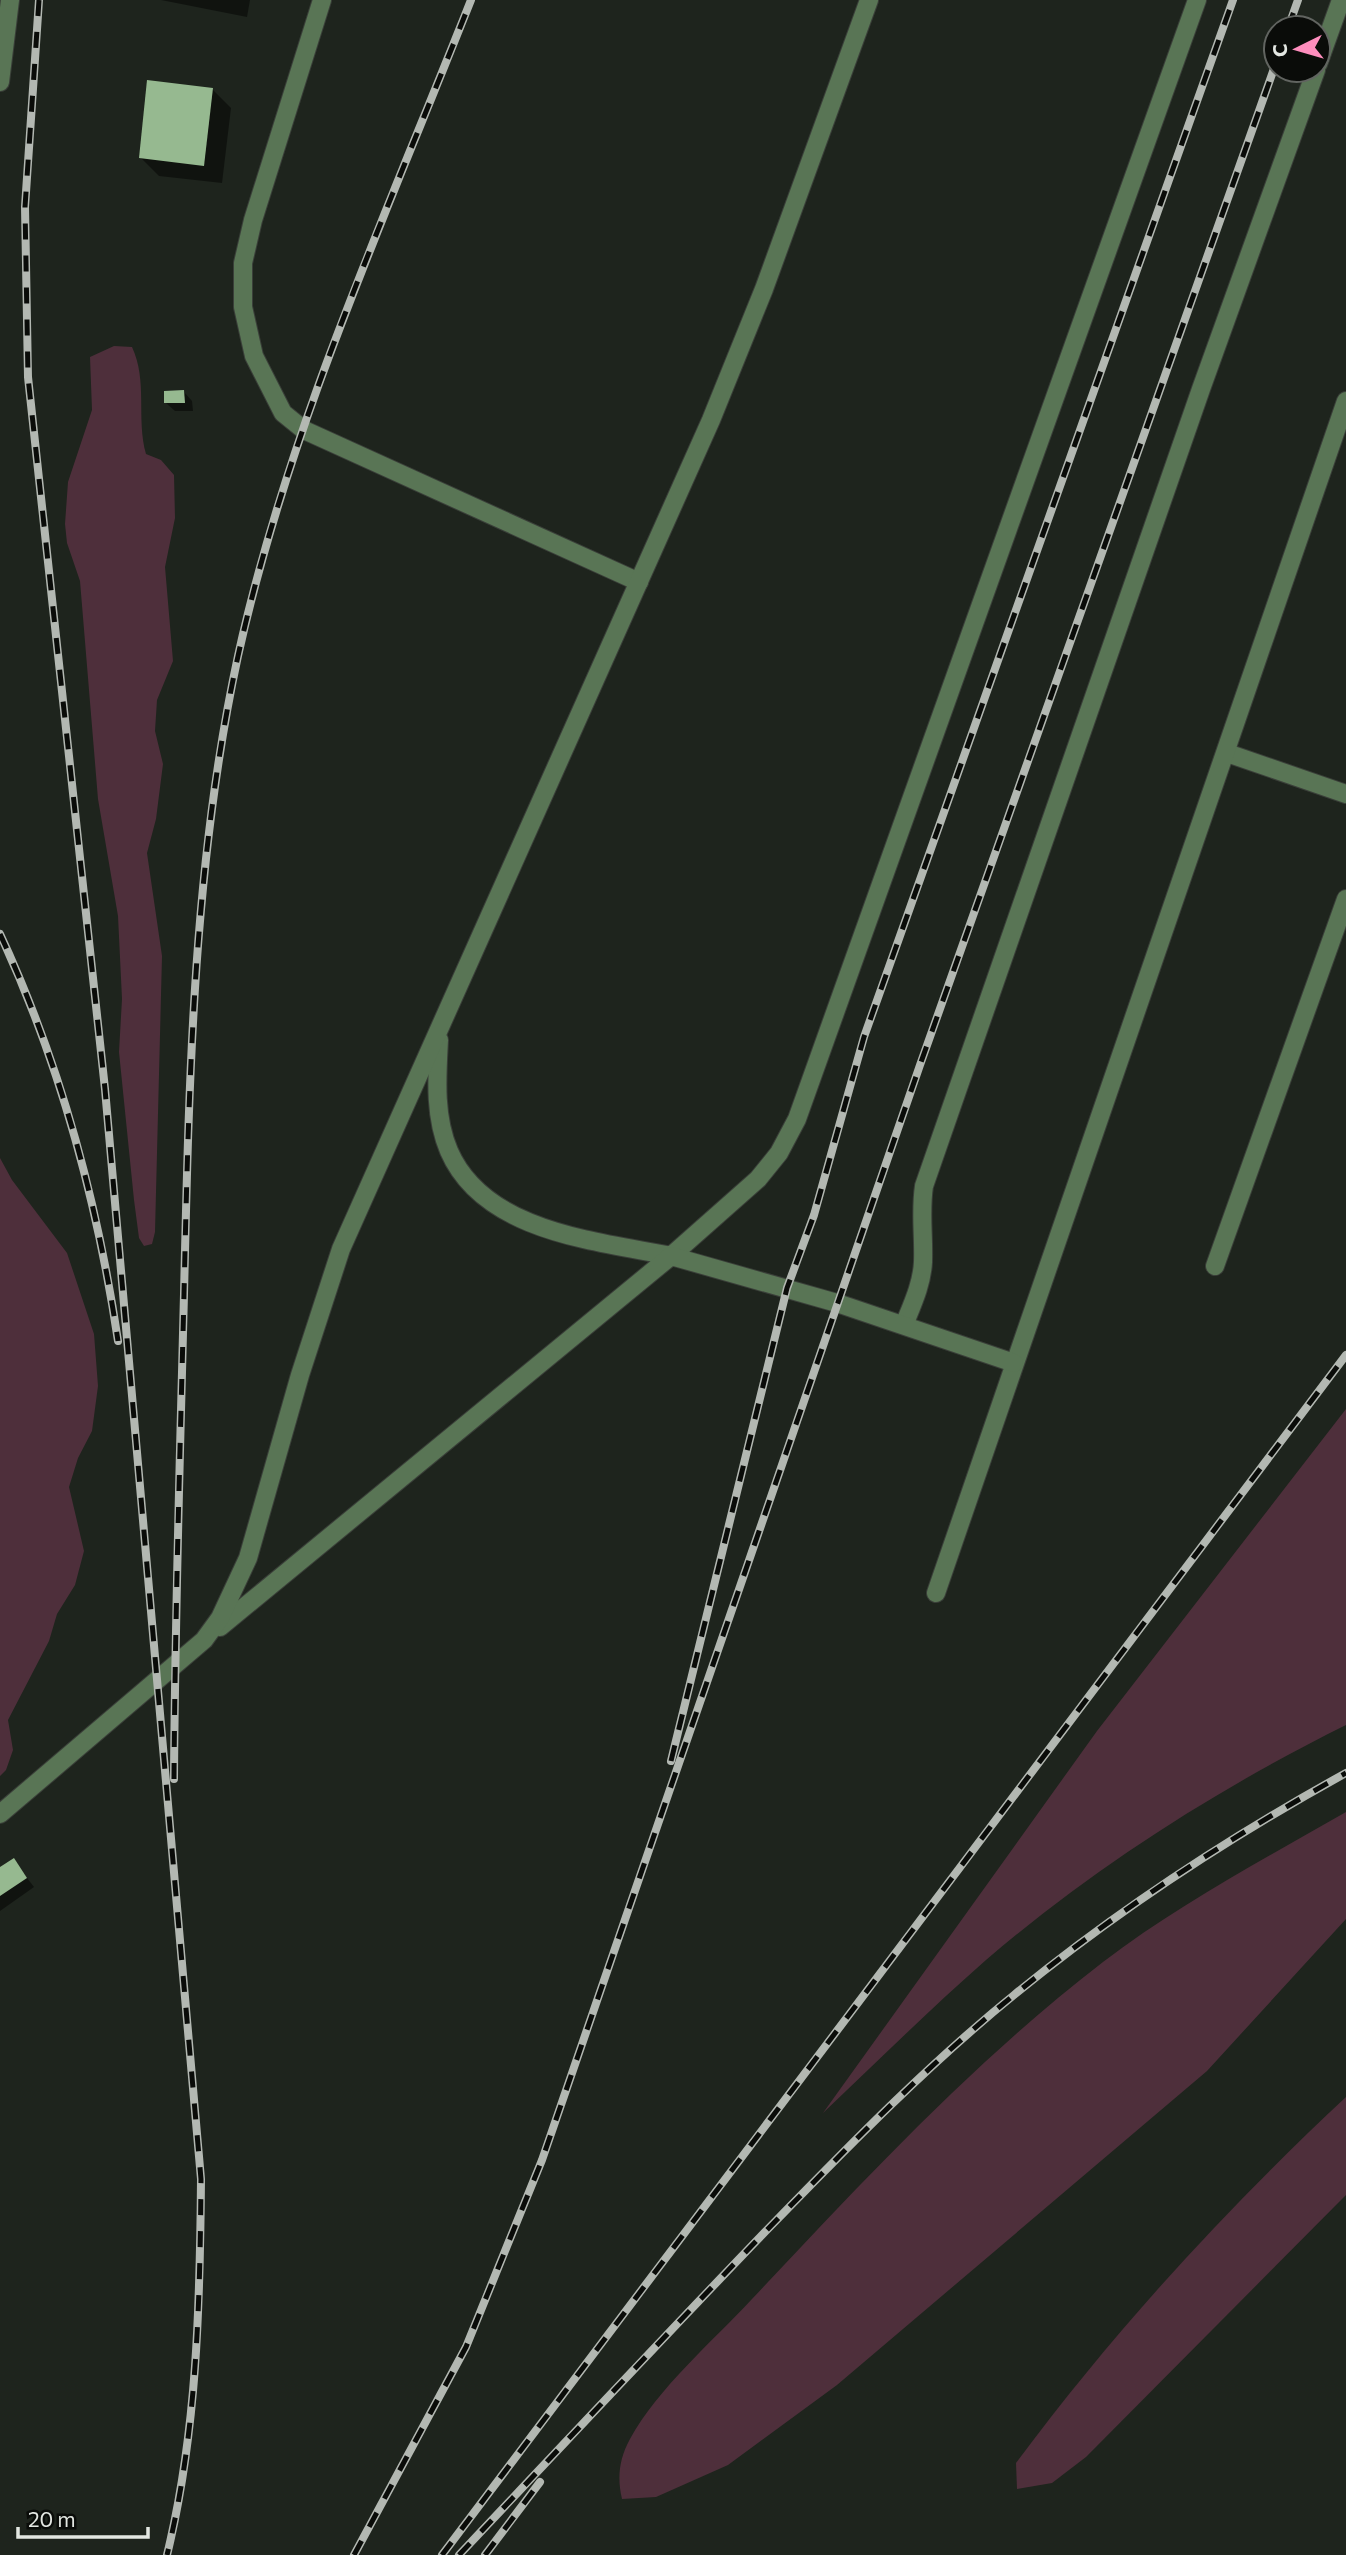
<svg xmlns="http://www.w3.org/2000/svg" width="1346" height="2555" font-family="Commissioner,sans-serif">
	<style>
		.green { fill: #4e2f3b }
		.shadow { fill: #0007 }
		.building { fill: #96b990 }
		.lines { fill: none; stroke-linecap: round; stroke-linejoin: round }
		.minor-casing { stroke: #3a3f39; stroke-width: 20 }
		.minor { stroke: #597555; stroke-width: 18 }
		.rail-casing { stroke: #b3b8b2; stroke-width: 8 }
		.rail { stroke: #0a0c09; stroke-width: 5; stroke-dasharray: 16; stroke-linecap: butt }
	</style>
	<rect width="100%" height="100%" fill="#1e241d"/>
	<g class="green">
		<path d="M114,346L132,347C148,381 136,418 146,454L161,460L174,475L175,518L165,567L173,661L157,700L155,731L163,764L156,819L147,853L162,956L155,1232L152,1244L144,1246L139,1238L134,1200L119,1052L122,999L118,916L98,799L80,581L67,543L65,524L68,482L92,410L90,357Z"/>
		<polygon points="0,1158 12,1180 67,1253 94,1334 98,1386 92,1431 78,1458 69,1487 84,1551 75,1585 57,1614 49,1641 8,1720 13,1750 6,1770 0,1776"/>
		<path d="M1346,1409V1725C1219,1788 1093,1868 986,1960C930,2009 877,2062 823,2113L1097,1731Z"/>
		<path d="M1346,1812V1919L1207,2071L837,2385L728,2465L656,2497L622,2499C617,2478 619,2459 630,2439C658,2388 713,2341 752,2299C863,2181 974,2061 1103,1962C1178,1905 1264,1859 1346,1812Z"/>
		<path d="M1346,2097V2195L1086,2457L1052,2483L1017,2489L1016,2463C1114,2331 1226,2209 1346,2097Z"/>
	</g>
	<g class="shadow">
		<polygon points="161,0 250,0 247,17"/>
		<polygon points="213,90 231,108 222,183 159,176 141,158"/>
		<polygon points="184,392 192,401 193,411 175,411 166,403"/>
		<polygon points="13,1860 34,1887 0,1911 0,1869"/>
	</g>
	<g class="building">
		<polygon points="147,80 213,88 204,166 139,158"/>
		<polygon points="184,390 185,403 164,403 164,391"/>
		<polygon points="14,1858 27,1878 0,1896 0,1867"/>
	</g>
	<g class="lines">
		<g class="minor-casing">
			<g id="minor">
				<polyline points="322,0 253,220 243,263 243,307 254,356 283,413 304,430 639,582"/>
				<polyline points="1318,64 1341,0"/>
				<polyline points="0,82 10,0"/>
				<polyline points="1227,753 1346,794"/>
				<path d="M439,1040C437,1077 434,1116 449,1151C484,1232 596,1241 671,1256L758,1179L779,1153L797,1119L1197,0"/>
				<polyline points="1215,1266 1346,899"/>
				<path d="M904,1325C912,1305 922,1284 923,1262C924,1236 920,1212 924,1186L1201,389L1316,70"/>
				<polyline points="936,1593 1346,401"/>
				<polyline points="220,1627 671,1256 837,1303 1014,1363"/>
				<polyline points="0,1814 204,1640 220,1618 248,1558 300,1375 341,1249 711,420 764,289 869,0"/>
			</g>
		</g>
		<use href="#minor" class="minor"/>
		<g class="rail-casing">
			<g id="rail">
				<path d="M39,0L25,207L28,377L105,1089L201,2179C200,2305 197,2432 167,2555"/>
				<polyline points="1288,28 1298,0"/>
				<path d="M0,934C60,1063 97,1200 118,1341"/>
				<polyline points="671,1761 787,1288 814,1215 864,1037 1233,0"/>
				<path d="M174,1779C175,1617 180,1455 184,1294C189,1081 193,864 238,656C288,429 386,215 471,0"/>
				<polyline points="354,2555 466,2347 542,2160 920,1065 1276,63"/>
				<polyline points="442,2555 1346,1355"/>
				<path d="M459,2555C560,2448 661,2340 763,2234C844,2151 924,2068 1014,1995C1118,1910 1228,1838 1346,1773"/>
				<polyline points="485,2555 540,2482"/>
			</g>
		</g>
		<use href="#rail" class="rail"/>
	</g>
	<g transform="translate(1297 49) rotate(265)"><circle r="33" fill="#0a0c09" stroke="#616460" stroke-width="2"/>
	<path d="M0-5L12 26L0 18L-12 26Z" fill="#fe8ebd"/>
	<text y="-10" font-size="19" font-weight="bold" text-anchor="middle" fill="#e3e7e2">С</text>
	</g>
	<path d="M18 2527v10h130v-10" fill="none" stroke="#e3e7e2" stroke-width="3.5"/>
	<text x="28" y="2527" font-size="21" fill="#e3e7e2" stroke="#0a0c09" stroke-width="5" paint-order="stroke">20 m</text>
</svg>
